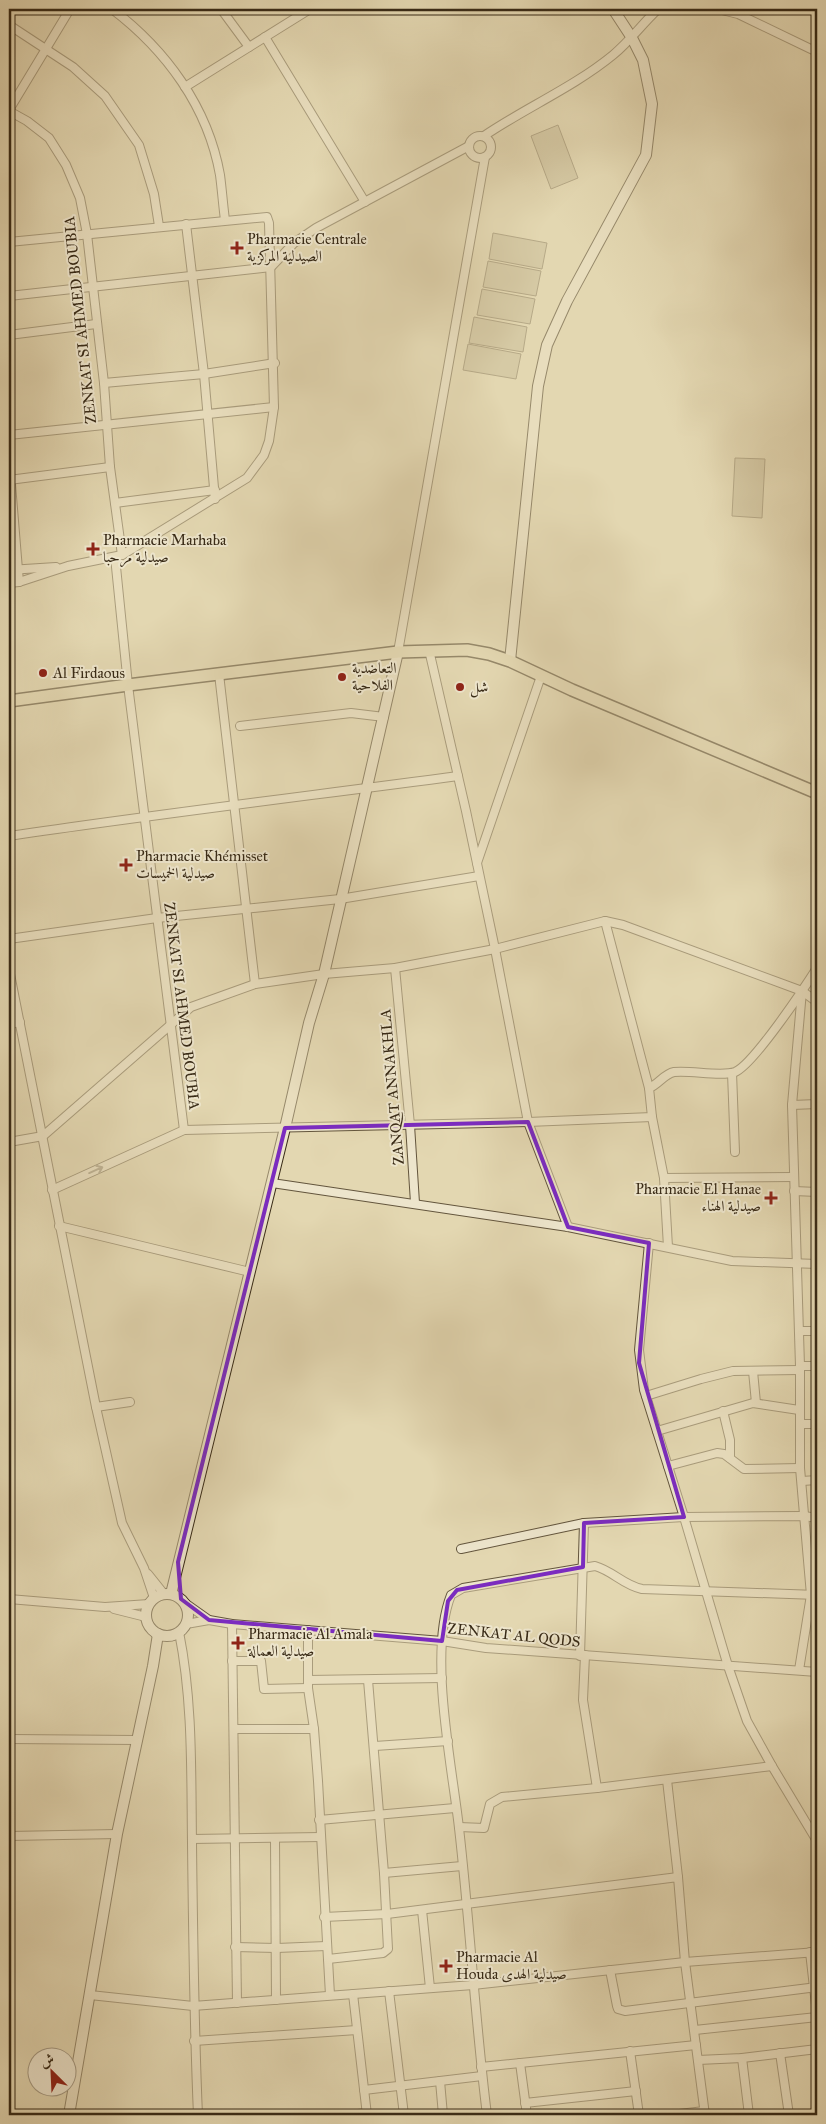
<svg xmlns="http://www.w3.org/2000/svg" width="826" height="2124" font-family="'IM FELL Great Primer',Amiri,serif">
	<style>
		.green { fill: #c6ba97; stroke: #7f7256 }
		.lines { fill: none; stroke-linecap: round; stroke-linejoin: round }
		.street-casing { stroke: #63553d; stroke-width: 10 }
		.secondary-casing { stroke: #382a16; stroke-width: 12 }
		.primary-casing { stroke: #382a16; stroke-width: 14 }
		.street { stroke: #ede5cc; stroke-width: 8 }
		.secondary { stroke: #ede5cc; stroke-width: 10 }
		.primary { stroke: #e3d7b1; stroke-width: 11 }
		.oneway { stroke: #928871 }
		.marked { fill: none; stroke: #7b2cbf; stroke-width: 4; stroke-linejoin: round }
		.poi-dot { fill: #8f2418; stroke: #ede5cc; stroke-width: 2 }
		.labels { text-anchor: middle; stroke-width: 4; stroke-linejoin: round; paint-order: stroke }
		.poi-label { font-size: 15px; fill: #382a16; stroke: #ede5cc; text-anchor: start }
		.street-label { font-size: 15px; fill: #382a16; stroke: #ede5cc }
	</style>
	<rect width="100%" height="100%" fill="#e3d7b1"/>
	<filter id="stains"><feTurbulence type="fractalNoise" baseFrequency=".004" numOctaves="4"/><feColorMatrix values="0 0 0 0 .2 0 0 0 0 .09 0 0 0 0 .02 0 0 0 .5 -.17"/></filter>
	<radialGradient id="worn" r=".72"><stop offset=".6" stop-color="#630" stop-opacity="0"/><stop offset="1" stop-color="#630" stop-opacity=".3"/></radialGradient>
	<g class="green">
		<polygon points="558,125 578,178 551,189 531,136"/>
		<polygon points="493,233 547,243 542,269 489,259"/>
		<polygon points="488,261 541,271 536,296 483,287"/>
		<polygon points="482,289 535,299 530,324 477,315"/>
		<polygon points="474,317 527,327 523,352 469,343"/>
		<polygon points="468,344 521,354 516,379 463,370"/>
		<polygon points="735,458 765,459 762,518 732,516"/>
	</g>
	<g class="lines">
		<g class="street-casing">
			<g id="street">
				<path d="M112,9C166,50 208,107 220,175C222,190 223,205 225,220"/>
				<polyline points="221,9 249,47"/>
				<polyline points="718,9 738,14 817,52"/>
				<polyline points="9,25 73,67 105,96 139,145 154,194 159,226"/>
				<polyline points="265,37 365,202"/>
				<polyline points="185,87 310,9"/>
				<polyline points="9,110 70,9"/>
				<polyline points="9,111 27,121 49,138 66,165 80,198 87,234 104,383 110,467 122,555"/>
				<circle cx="480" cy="147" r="11"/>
				<path d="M484,136C525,108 574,87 613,55C630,41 642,24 658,9"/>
				<polyline points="186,224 204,374 215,499"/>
				<polyline points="9,242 267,217 269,223 274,407 269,441 264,455 247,478 122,555 68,566 19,582 9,583"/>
				<polyline points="9,296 271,267 294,243 316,228 469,146"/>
				<polyline points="9,335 96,324"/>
				<polyline points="104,383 204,374 275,363"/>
				<polyline points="9,435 274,407"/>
				<polyline points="9,460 19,582"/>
				<polyline points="9,480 110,467"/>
				<polyline points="115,503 215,490"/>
				<polyline points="115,557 128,685 184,1130"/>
				<polyline points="9,570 56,567"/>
				<polyline points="429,650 466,811 495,949 528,1122 568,1227"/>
				<polyline points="398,652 485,157"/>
				<polyline points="219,674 255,984"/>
				<polyline points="240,726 351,713 384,717"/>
				<path d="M9,836C158,814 308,796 458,776"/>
				<polyline points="477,863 541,676"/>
				<polyline points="605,921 649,1088"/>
				<polyline points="9,939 157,918 340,899 479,876"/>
				<polyline points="395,968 410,1125 415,1203"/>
				<polyline points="9,969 96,1407 122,1523 144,1568 154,1598"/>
				<polyline points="9,1024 20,1022"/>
				<polyline points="732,1073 735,1152"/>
				<polyline points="792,1105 817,1104"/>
				<polyline points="652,1117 664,1178 668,1247"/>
				<polyline points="9,1142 43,1136 191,1007 255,984 324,974 395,968 495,949 605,921 623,925 802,991 817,1002"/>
				<polyline points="664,1178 793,1177"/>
				<polyline points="272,1183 568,1227 732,1261 817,1264"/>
				<path d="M52,1190L184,1130L528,1122L652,1117L649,1088C659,1084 664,1074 674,1072C691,1070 721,1077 735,1072C753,1065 805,987 817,968"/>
				<polyline points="794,1191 817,1192"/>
				<polyline points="59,1226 250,1272"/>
				<polyline points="649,1243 639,1350 644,1390 684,1517 728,1666 747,1721 772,1766 817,1841"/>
				<polyline points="799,1331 817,1331"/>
				<polyline points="800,1366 817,1366"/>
				<polyline points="753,1371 756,1403"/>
				<polyline points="646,1396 701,1379 733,1371 800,1370"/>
				<polyline points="96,1407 130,1402"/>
				<polyline points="723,1411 730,1440 730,1458"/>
				<polyline points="800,1424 817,1424"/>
				<polyline points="657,1431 753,1403 799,1410"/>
				<polyline points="668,1466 717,1453 724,1454 744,1469 800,1468"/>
				<polyline points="802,1481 817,1480"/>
				<polyline points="461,1549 584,1523 684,1517 804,1516 817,1518"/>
				<polyline points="148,1574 164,1594"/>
				<polyline points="9,1599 105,1607 149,1604"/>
				<polyline points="185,1603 209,1620"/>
				<polyline points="114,1609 146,1617"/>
				<polyline points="186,1624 209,1620 232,1624 442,1641 486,1648 817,1672"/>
				<polyline points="232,1624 237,2003"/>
				<polyline points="308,1630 308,1688 314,1729 318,1781 330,1995"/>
				<path d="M179,1632C193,1702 191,1773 192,1843C193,1934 194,2025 198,2115"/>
				<polyline points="585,1655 583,1700 597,1788"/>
				<polyline points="580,1656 584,1523"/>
				<polyline points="232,1661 261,1661 264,1689 308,1688"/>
				<polyline points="799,1670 811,1595 800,1468 800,1366 792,1105 802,991"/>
				<polyline points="308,1680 442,1678"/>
				<polyline points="234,1729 314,1729"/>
				<polyline points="9,1739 136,1740"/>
				<polyline points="375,1746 448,1741"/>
				<polyline points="667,1780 678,1877"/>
				<polyline points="319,1820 455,1808"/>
				<polyline points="459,1827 484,1828 490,1804 502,1797 597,1788 772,1766"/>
				<polyline points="9,1836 117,1834"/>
				<polyline points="192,1839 321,1837"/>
				<polyline points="275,1839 276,2000"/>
				<polyline points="384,1873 462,1866"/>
				<polyline points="422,1910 430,1988"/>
				<polyline points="324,1917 387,1914 678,1877 685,1962 705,2115"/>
				<polyline points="235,1947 277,1948 326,1946"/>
				<polyline points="810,1952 817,2014"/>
				<polyline points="328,1959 383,1953 388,1949 384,1873 368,1680"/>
				<polyline points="610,1970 617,2006 618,2009 625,2011 817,1987"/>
				<polyline points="389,1991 404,2115"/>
				<polyline points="353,1994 367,2115"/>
				<polyline points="90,1995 193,2006 473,1985 685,1962 817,1952"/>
				<polyline points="695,2030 817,2017"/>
				<polyline points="194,2041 357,2030"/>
				<polyline points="630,2051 639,2115"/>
				<polyline points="780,2053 789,2115"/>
				<polyline points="742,2058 749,2115"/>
				<polyline points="698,2060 742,2058 817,2049"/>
				<polyline points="520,2063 527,2115"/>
				<polyline points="481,2067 696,2045"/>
				<polyline points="440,2081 443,2115"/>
				<polyline points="364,2090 482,2076"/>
				<polyline points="525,2103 636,2091"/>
				<polyline points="350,2115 366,2113"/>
				<path d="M487,2115C475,2020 470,1924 459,1828C452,1765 428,1653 451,1595L463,1588L595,1566C613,1571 623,1585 642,1589L817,1595"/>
				<polyline points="671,2115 704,2111"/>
			</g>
		</g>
		<g class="secondary-casing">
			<g id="secondary">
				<polyline points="510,661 538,386 547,345 567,301 646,155 652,104 643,60 632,38 613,9"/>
				<polyline points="171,1594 285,1128 309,1023 324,974 398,652"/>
				<circle cx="167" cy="1615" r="21"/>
				<polyline points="69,2115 117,1834 153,1666 158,1634"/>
			</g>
		</g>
		<g class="primary-casing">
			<polyline id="primary" points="9,701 128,685 398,652 467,650 489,654 510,661 572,690 817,793"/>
		</g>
		<use href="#street" class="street"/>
		<use href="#secondary" class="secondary"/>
		<use href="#primary" class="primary"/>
	</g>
	<defs><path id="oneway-shaft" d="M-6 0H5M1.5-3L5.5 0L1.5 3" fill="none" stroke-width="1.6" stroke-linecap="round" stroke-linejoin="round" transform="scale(1.25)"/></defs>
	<use class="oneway" href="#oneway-shaft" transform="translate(96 1170) rotate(-24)"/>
	<path d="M0 0H826V2124H0ZM528,1122L568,1227L649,1243L639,1363L684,1517L584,1523L583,1567L457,1590L448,1601L442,1641L209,1620L181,1599L178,1562L285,1128Z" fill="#e3d7b1" fill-opacity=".55" fill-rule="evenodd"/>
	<path class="marked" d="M528,1122L568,1227L649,1243L639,1363L684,1517L584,1523L583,1567L457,1590L448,1601L442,1641L209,1620L181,1599L178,1562L285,1128Z"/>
	<g class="poi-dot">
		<path d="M234.5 240.5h5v5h5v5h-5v5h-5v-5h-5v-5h5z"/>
		<path d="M90.5 541.5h5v5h5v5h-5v5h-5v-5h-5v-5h5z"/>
		<circle cx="43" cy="673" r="5"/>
		<circle cx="342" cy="677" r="5"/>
		<circle cx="460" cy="687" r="5"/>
		<path d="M123.5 857.5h5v5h5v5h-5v5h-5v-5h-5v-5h5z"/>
		<path d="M768.5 1190.5h5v5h5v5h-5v5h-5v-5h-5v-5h5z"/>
		<path d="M235.5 1635.5h5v5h5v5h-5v5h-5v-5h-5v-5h5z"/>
		<path d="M443.5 1958.5h5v5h5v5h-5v5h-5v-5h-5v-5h5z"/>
	</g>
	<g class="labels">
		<g class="poi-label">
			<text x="247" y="244">Pharmacie Centrale<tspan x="247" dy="17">الصيدلية المركزية</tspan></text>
			<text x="103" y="545">Pharmacie Marhaba<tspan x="103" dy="17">صيدلية مرحبا</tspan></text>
			<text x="352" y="673">التعاضدية<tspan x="352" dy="17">الفلاحية</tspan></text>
			<text x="53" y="678">Al Firdaous</text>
			<text x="470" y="692">شل</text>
			<text x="136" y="861">Pharmacie Khémisset<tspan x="136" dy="17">صيدلية الخميسات</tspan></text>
			<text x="761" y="1194" text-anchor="end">Pharmacie El Hanae<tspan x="761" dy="17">صيدلية الهناء</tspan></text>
			<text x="248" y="1639">Pharmacie Al Amala<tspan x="248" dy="17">صيدلية العمالة</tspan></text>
			<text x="456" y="1962">Pharmacie Al<tspan x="456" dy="17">Houda صيدلية الهدى</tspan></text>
		</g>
		<g class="street-label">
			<text transform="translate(80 320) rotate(-96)" y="5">ZENKAT SI AHMED BOUBIA</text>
			<text transform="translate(182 1006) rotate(83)" y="5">ZENKAT SI AHMED BOUBIA</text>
			<text transform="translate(392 1087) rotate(-95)" y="5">ZANQAT ANNAKHLA</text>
			<text transform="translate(514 1635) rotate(6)" y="5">ZENKAT AL QODS</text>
		</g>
	</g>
	<rect width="826" height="2124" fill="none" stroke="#e3d7b1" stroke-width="30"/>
	<rect x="10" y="10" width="806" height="2104" fill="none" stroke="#382a16" stroke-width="2.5"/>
	<rect x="15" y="15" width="796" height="2094" fill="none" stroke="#382a16"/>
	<g transform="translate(52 2072) rotate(336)"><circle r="24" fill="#ede5cc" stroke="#a59a83"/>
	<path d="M0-4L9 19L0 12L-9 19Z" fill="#8f2418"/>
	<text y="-8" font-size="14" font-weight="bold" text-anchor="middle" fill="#382a16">ش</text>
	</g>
	<rect width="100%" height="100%" filter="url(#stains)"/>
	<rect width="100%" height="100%" fill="url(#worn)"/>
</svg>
